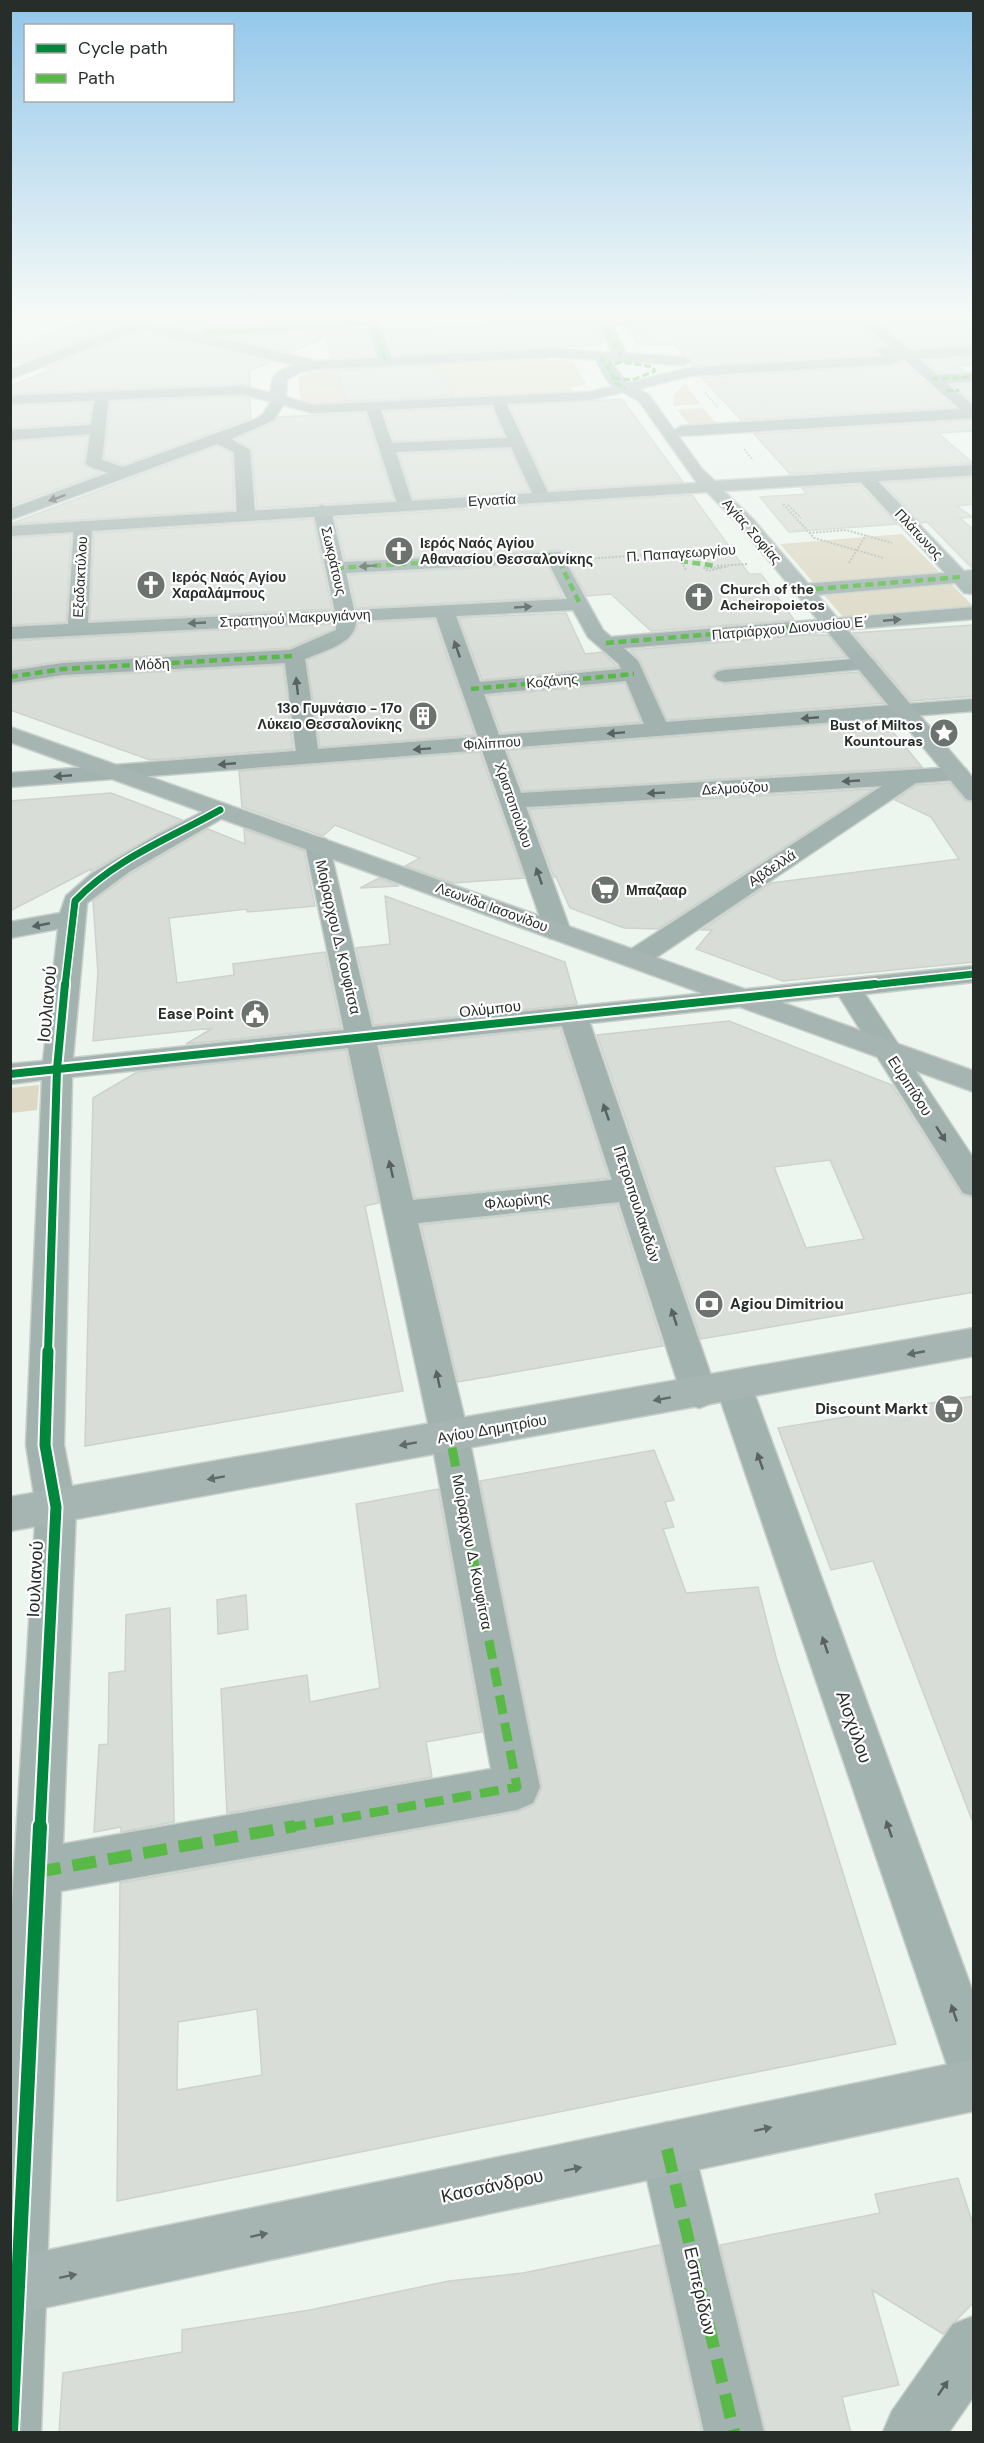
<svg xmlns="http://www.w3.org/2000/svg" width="984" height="2443" font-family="'DM Sans',sans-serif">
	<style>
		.green { fill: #dcd8c4 }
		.building { fill: #d8ddd7; stroke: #ced2cc; stroke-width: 1.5; fill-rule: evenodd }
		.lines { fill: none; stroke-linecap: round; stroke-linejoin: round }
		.minor-casing { stroke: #c9d0cb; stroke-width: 3 }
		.major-casing { stroke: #c9d0cb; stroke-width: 3 }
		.path-far1 { stroke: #adbab6; stroke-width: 1.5; stroke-dasharray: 2 1.5; stroke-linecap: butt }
		.path { stroke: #adbab6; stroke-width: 2; stroke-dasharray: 2 1.5; stroke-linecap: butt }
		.minor { fill: #a1b2af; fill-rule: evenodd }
		.major { fill: #a6b5b2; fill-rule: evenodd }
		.quiet-far3 { stroke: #58b947; stroke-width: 3; stroke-dasharray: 7 3; stroke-linecap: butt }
		.quiet-far2 { stroke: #58b947; stroke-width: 4.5; stroke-dasharray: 8 4.5; stroke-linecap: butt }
		.quiet-far1 { stroke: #58b947; stroke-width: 9; stroke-dasharray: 19 9; stroke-linecap: butt }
		.quiet { stroke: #58b947; stroke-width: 12; stroke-dasharray: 24 12; stroke-linecap: butt }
		.cycleway-far3-casing { stroke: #fff; stroke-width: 10 }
		.cycleway-far2-casing { stroke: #fff; stroke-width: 12 }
		.cycleway-far1-casing { stroke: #fff; stroke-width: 15 }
		.cycleway-casing { stroke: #fff; stroke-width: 18 }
		.cycleway-far3 { stroke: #00873e; stroke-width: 7 }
		.cycleway-far2 { stroke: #00873e; stroke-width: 8 }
		.cycleway-far1 { stroke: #00873e; stroke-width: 11 }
		.cycleway { stroke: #00873e; stroke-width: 14 }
		.oneway { fill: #58625f }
		.oneway2 { fill: #606a67 }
		.labels { text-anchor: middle; stroke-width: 4.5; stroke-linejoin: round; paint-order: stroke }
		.far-street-label { font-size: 14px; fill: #272d29; stroke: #fff }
		.far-poi-label { font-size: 14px; font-weight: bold; fill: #272d29; stroke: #fff; text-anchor: start }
		.street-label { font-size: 15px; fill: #272d29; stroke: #fff }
		.poi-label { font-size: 15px; font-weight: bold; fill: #272d29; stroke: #fff; text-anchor: end }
		.near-street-label { font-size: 18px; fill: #272d29; stroke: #fff }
	</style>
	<rect width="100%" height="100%" fill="#ecf5ee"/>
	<g class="green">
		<polygon points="871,352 878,359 702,369 697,362"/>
		<polygon points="547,357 549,360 572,361 586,384 571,388 573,393 323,407 301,400 298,377 320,369"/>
		<polygon points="685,383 700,404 674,406 673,396"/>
		<polygon points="703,408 717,424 691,426 677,410"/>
		<polygon points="902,534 973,606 843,617 780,544"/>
		<polygon points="39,1085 37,1110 11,1113 11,1088"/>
	</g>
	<g class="building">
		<polygon points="186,315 232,317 362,316 209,327 200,332 165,324"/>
		<polygon points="482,315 592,315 604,341 600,345 393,355 384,330 493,324"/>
		<polygon points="795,315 852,315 885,345 874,349 873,352 877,354 691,366 693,360 683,355 674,344 639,345 627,328 787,321"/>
		<polygon points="872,315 961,315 974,324 974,345 910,348"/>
		<polygon points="87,320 117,326 22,363 10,361 10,348"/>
		<polygon points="362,328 366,330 375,356 332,358 325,337 290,353 227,338"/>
		<polygon points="139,331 270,362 250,371 250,386 242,384 10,394 10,386 53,369 46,368"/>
		<polygon points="974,357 974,365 957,366 965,371 938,373 923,360"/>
		<polygon points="903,362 954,407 741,420 702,378 890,366"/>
		<polygon points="437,365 453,396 346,401 336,370"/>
		<polygon points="974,383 974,403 952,385"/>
		<polygon points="242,396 250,399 251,418 123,465 104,458 111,402"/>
		<polygon points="622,399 683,482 549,490 510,406"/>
		<polygon points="92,403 89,423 10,428 10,406"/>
		<polygon points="491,407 504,436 394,441 384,412"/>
		<polygon points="365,413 394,500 257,508 252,450 236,439 275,422 278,417"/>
		<polygon points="974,420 974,431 938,433 973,463 790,474 754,434"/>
		<polygon points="87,436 84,464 101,473 10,506 10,442"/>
		<polygon points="217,446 232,453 234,510 10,524"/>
		<polygon points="510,449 529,491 413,499 399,454"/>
		<polygon points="974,477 974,504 957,506 972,517 960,518 974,530 972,568 927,522 921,523 883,483"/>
		<polygon points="860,485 897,524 789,532 760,497 807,494 802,488"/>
		<polygon points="692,495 749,574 761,574 794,620 651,631 611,594 587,596 560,550 345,560 335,518"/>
		<polygon points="313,519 332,609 90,621 94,533"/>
		<polygon points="71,534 66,622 10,625 10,538"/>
		<polygon points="547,564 563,597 356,608 349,575"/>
		<polygon points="566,613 585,654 602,652 618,667 482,680 459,618"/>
		<polygon points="434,619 475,735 320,747 307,660 346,643 356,630 358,623"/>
		<polygon points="334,624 334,629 289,648 63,661 10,669 10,641"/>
		<polygon points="974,625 974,696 911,701 853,633"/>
		<polygon points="805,635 828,635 846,657 724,668 715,671 712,677 724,684 858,672 884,703 667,720 640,660 630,650"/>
		<polygon points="283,665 293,749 150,760 10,710 10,685 63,677"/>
		<polygon points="625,683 641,722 501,733 487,696"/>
		<polygon points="883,720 922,767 523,791 507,750"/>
		<polygon points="480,752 524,878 453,883 405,866 420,858 335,825 323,836 242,807 239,771"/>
		<polygon points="950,783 964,800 974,803 974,962 783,981 696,949 712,930 702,930 771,883 959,859 931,817 895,800 917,785"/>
		<polygon points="874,789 658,929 624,928 570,908 556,877 554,877 529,809"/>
		<polygon points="111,793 182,820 91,871 91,869 10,911 10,801"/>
		<polygon points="208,829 245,844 244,829 304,851 315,906 247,912 247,909 169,918 177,983 234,975 233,964 325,952 341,1028 186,1044 213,1028 93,1041 98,973 93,901 130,874"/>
		<polygon points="379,878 399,886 360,888"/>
		<polygon points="385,896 565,962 577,1004 374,1025 356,948 390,944"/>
		<path d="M729,1021L892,1085L961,1194L974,1198V1292L701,1339L597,1035ZM830,1160L864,1239L806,1248L774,1167Z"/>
		<polygon points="560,1028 609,1178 415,1198 380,1047"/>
		<polygon points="346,1050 379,1203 365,1206 403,1391 85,1446 93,1098 137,1072"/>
		<polygon points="617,1204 663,1346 458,1382 421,1225"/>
		<polygon points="974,1396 974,1820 972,1820 873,1561 831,1570 778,1428"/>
		<path d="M654,1450L674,1500L665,1502L674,1527L663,1529L686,1593L758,1587L776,1657L896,2044L117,2201L120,1883L517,1812L534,1805L542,1787L480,1481ZM257,2009L262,2075L177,2090L178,2022Z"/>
		<polygon points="438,1489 482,1732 426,1742 432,1777 227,1813 221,1689 307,1675 310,1702 380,1688 356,1504"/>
		<polygon points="246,1595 248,1629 218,1634 217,1600"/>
		<polygon points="170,1608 174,1822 121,1832 121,1827 94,1832 99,1745 108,1744 109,1673 125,1671 126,1615"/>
		<polygon points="958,2178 974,2227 974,2302 943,2334 872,2290 899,2385 842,2397 851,2433 766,2433 720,2245 880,2213 875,2194"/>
		<polygon points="660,2245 702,2433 59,2433 63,2373 182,2352 182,2330 310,2310 449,2281 523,2273"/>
	</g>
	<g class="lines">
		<g class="minor-casing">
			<g id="minor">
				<polygon points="10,315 21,315 10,321"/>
				<polygon points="364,315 376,315 393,361 391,364 386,365 379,361 367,325 209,337 202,333 209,329 365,318"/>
				<polygon points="594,315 606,315 608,318 793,315 787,319 612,326 629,358 622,362 615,358"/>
				<polygon points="854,315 868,315 937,375 974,373 974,381 946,383 974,406 974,418 681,436 673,431 681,426 960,409"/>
				<path d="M601,352L606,353C616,369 619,374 632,388L630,391C610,396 602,370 594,356Z"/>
				<polygon points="102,392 109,396 102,460 123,467 256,419 263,414 274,397 284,397 286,400 274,420 231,439 250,450 255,515 252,519 246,520 237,515 234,452 217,444 10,520 10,509 108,473 88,466 86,463 90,434 10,440 10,430 91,425 95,396"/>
				<polygon points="498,397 505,401 550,497 548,501 542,502 534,497 511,447 396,452 413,505 405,510 399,509 366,408 368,405 373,404 380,408 392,443 507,438 491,401"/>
				<polygon points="865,472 871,474 964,571 974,570 974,594 964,593 955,583 803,596 796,594 794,590 803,584 945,573 859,480 857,477 859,474"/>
				<path d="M322,505L331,510L343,562L560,552L603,630L611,637L974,607V619L624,648L638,661L666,722L974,699V711L504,748L521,793L958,767L966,769L969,774L966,779L916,783L645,965L635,967L625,965L621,959L625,953L882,786L526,807L571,932L567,938L558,940L549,938L545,932L482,750L10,787V773L296,751L285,663L63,675L10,683V671L63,663L290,650L336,630V622L10,639V627L68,624L74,526L83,521L92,526L88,623L335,611L313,510ZM548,562L567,599L354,610L346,573ZM573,610L588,637L619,664L621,669L480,682L456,616ZM436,617L478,737L318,749L305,659C322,651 356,644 356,621ZM626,681L644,724L499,735L484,694Z"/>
				<polygon points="866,658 873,660 876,664 873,668 724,682 717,680 714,676 717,672 724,670"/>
				<path d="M220,803L228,805L232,810L228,815L129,872L87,903L73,1058L344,1030L305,844L308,839L317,837L326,839L329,844L372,1027L974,966V982L865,994L974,1159V1196L963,1193L839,996L590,1023L717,1393L712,1403L699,1408L686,1403L681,1393L619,1202L418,1223L469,1437L540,1787L533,1803L517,1810L61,1891L41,2432H10V1938L36,1507L26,1445L42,1080L10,1084V1064L43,1061L58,929L10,938V922L60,913L66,896L91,874L157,835ZM562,1026L612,1180L413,1200L377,1045ZM348,1048L431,1437L491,1769L63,1844L76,1507L64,1445L72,1077Z"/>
				<polygon points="734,1372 747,1377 752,1387 974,1995 974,2094 956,2086 948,2068 716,1387 721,1377"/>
				<polygon points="667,2122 686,2130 694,2149 764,2432 704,2432 640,2149 648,2130"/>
				<polygon points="974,2316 974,2396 949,2432 883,2432 892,2411 953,2324"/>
			</g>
		</g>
		<g class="major-casing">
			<g id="major">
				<path d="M88,315H112L140,320L316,361L553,349L684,357L691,361L684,365L553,357L317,369L301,372L287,379L286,397L313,405L590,392L690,368L887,356L875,351L882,347L903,351L974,347V355L905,359L890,364L690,376L638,389L649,395L702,469L715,481L974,465V475L724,491L753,519L974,779V801L966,799L741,527L707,492L10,536V526L697,483L639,401L623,392L590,400L313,413L242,394L10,404V396L242,386L271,393C270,375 279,369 295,365L139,329L10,379V370L124,326Z"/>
				<polygon points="10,727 974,1071 974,1092 10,742"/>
				<polygon points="974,1328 974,1356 10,1531 10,1497"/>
				<polygon points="974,2059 974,2111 10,2315 10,2258"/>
			</g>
		</g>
		<g class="path-far1">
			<polyline points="705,393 718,407"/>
			<polyline points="744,449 753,460"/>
		</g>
		<g class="path">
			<polyline points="783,504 814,538 884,558"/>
			<polyline points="788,505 801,518"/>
			<polyline points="809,533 846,530 892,543"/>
			<polyline points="676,553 686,570"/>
			<polyline points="584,559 735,549"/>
			<polyline points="849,563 866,535"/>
			<polyline points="717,566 748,564"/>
			<polyline points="721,568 708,571 704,568 728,567"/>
		</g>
		<use href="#minor" class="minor"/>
		<use href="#major" class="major"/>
		<g class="quiet-far3">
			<polyline points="370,315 386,361"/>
			<polyline points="600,315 622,358"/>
			<polyline points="604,322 787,315"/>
			<polyline points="209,333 372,321"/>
			<polyline points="601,356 616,383 625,388"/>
			<polyline points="605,366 622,362 653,367 655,371 632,380 613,378"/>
			<polyline points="932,379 974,377"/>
			<polyline points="946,391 959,390"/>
		</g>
		<g class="quiet-far2">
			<polyline points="680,561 717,566"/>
			<polyline points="336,568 549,555 559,561 580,604"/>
			<polyline points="803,590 960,577"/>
			<polyline points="606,643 833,624"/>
			<polyline points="10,677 63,669 294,656"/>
			<polyline points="471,689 634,674"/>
		</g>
		<polyline class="quiet-far1" points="287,1828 517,1787 450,1437"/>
		<g class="quiet">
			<polyline points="37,1872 295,1826"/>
			<polyline points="667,2149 734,2432"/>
		</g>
		<g class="cycleway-far3-casing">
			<g id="cycleway-far3">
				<path d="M65,986L75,901C113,860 172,837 220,810"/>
				<polyline points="861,986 974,974"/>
			</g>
		</g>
		<g class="cycleway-far2-casing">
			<g id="cycleway-far2">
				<polyline points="10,1074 875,984"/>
				<polyline points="48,1352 57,1069 65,984"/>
			</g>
		</g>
		<g class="cycleway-far1-casing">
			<polyline id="cycleway-far1" points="40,1828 56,1507 45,1445 48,1351"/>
		</g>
		<g class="cycleway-casing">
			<polyline id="cycleway" points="11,2432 40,1826"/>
		</g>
		<use href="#cycleway-far3" class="cycleway-far3"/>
		<use href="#cycleway-far2" class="cycleway-far2"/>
		<use href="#cycleway-far1" class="cycleway-far1"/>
		<use href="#cycleway" class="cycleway"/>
	</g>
	<defs><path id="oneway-solid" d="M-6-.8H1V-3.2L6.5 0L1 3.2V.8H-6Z" transform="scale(1.5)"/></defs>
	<g class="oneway">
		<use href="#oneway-solid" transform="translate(57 498) rotate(160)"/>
		<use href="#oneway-solid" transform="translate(368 566) rotate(176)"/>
		<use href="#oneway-solid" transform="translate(523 607) rotate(-3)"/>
		<use href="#oneway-solid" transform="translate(892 620) rotate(-5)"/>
		<use href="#oneway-solid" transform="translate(197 623) rotate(177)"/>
		<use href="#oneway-solid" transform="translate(457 649) rotate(-109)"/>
		<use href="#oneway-solid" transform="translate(297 686) rotate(-96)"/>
		<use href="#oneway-solid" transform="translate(810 718) rotate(175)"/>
		<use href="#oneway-solid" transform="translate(616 733) rotate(176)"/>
		<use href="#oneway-solid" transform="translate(422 749) rotate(176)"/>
		<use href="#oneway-solid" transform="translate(227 764) rotate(175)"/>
		<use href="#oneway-solid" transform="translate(63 776) rotate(175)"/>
		<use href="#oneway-solid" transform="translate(851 781) rotate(177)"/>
		<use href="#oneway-solid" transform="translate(656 793) rotate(177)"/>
		<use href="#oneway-solid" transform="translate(539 876) rotate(-109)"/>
		<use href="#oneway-solid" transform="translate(41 925) rotate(169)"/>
		<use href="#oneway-solid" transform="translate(606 1112) rotate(-109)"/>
		<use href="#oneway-solid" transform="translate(941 1134) rotate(57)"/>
		<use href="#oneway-solid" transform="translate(391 1169) rotate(-103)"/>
		<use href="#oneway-solid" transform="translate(674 1317) rotate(-108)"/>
		<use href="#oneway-solid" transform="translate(438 1379) rotate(-102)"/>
		<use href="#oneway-solid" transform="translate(760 1461) rotate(-109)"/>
		<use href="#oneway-solid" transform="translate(825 1645) rotate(-109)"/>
		<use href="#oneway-solid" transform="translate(889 1829) rotate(-109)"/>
		<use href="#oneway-solid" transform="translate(954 2013) rotate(-109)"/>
		<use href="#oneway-solid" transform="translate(943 2388) rotate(-56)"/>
	</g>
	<g class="oneway2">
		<use href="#oneway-solid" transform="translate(916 1353) rotate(169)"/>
		<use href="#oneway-solid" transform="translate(662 1399) rotate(170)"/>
		<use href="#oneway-solid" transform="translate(408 1444) rotate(170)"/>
		<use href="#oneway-solid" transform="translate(216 1478) rotate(170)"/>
		<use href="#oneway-solid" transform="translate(763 2129) rotate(-12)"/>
		<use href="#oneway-solid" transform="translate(573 2169) rotate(-12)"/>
		<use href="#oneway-solid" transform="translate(259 2235) rotate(-12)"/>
		<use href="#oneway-solid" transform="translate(68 2276) rotate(-12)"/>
	</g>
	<linearGradient id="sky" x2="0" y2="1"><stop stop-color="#91c6ea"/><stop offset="0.48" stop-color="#f6faf7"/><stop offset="1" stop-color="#f6faf7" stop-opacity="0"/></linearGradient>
	<rect width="984" height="657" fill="url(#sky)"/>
	<defs>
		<g id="church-disc" transform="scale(1.5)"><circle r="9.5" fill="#6c736e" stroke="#fff"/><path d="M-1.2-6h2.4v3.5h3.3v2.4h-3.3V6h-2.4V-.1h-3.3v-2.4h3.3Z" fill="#fff"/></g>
		<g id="building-disc" transform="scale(1.5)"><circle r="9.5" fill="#6c736e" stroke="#fff"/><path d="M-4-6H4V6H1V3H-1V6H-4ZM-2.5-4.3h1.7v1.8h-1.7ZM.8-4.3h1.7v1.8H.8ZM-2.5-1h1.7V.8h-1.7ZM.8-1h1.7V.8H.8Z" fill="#fff"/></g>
		<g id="sight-disc" transform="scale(1.5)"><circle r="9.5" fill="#6c736e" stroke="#fff"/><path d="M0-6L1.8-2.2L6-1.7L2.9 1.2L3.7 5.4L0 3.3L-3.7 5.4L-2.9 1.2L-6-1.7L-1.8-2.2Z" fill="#fff"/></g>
		<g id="supermarket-disc" transform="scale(1.5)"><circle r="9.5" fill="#6c736e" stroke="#fff"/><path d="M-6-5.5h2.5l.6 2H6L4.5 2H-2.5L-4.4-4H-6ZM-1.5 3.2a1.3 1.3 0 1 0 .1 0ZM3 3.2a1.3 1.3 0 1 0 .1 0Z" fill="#fff"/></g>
		<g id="civic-disc" transform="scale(1.5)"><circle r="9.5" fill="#6c736e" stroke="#fff"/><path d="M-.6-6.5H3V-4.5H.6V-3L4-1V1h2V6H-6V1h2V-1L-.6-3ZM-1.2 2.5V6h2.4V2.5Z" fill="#fff"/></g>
		<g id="bank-disc" transform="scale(1.5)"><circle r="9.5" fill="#6c736e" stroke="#fff"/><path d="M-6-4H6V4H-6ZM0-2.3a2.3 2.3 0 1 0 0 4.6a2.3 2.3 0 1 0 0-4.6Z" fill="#fff"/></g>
	</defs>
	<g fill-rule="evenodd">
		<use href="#church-disc" x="399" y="551"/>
		<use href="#church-disc" x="151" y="585"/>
		<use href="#church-disc" x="699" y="597"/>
		<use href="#building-disc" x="423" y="716"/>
		<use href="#sight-disc" x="944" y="733"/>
		<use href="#supermarket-disc" x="605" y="890"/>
		<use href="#civic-disc" x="255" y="1014"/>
		<use href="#bank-disc" x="709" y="1304"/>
		<use href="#supermarket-disc" x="949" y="1409"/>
	</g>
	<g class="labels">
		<g class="far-street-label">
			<text transform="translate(492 500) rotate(-3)" y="5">Εγνατία</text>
			<text transform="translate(752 531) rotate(49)" y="5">Αγίας Σοφίας</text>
			<text transform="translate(919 534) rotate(47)" y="5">Πλάτωνος</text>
			<text transform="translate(681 553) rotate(-4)" y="5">Π. Παπαγεωργίου</text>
			<text transform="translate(334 561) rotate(77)" y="5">Σωκράτους</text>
			<text transform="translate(80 577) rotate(-87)" y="5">Εξαδακτύλου</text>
			<text transform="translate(295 618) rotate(-3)" y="5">Στρατηγού Μακρυγιάννη</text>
			<text transform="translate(790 628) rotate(-5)" y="5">Πατριάρχου Διονυσίου Ε΄</text>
			<text transform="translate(152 664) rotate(-3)" y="5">Μόδη</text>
			<text transform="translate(552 681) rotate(-5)" y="5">Κοζάνης</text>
			<text transform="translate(492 743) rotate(-4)" y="5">Φιλίππου</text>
			<text transform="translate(735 788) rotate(-3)" y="5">Δελμούζου</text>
			<text transform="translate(514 805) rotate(71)" y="5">Χριστοπούλου</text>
			<text transform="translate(772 868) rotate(-33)" y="5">Αβδελλά</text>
			<text transform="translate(492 907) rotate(20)" y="5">Λεωνίδα Ιασονίδου</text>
		</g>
		<g class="far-poi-label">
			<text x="420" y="548">Ιερός Ναός Αγίου<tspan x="420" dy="16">Αθανασίου Θεσσαλονίκης</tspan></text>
			<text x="172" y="582">Ιερός Ναός Αγίου<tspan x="172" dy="16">Χαραλάμπους</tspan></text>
			<text x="720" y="594">Church of the<tspan x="720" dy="16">Acheiropoietos</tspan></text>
			<text x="402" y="713" text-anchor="end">13ο Γυμνάσιο - 17ο<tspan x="402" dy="16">Λύκειο Θεσσαλονίκης</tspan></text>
			<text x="923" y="730" text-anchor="end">Bust of Miltos<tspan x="923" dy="16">Kountouras</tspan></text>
			<text x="626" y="895">Μπαζααρ</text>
		</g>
		<g class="street-label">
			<text transform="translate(338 937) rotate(77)" y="5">Μοίραρχου Δ. Κουφίτσα</text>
			<text transform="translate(490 1009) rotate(-6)" y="5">Ολύμπου</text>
			<text transform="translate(910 1086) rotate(57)" y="5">Ευριπίδου</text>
			<text transform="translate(517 1201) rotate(-6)" y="5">Φλωρίνης</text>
			<text transform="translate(637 1204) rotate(72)" y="5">Πετροπουλακιδών</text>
			<text transform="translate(492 1429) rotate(-10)" y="5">Αγίου Δημητρίου</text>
			<text transform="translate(472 1552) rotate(79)" y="5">Μοίραρχου Δ. Κουφίτσα</text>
		</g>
		<g class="poi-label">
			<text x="234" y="1019">Ease Point</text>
			<text x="730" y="1309" text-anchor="start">Agiou Dimitriou</text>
			<text x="928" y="1414">Discount Markt</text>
		</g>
		<g class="near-street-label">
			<text transform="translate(47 1004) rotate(-85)" y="6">Ιουλιανού</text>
			<text transform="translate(35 1579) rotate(-87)" y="6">Ιουλιανού</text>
			<text transform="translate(854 1727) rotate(71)" y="6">Αισχύλου</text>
			<text transform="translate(492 2186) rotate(-12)" y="6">Κασσάνδρου</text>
			<text transform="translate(700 2291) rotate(77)" y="6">Εσπερίδων</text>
		</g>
	</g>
	<rect width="984" height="2443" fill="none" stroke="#272d29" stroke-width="24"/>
	<rect x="24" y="24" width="210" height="78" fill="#ffffff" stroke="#a9aba9" stroke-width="1.5"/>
	<rect x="36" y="44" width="30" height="9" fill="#00873e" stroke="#a9aba9" stroke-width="1.5"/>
	<text x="78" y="54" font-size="18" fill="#272d29">Cycle path</text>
	<rect x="36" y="74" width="30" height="9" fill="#58b947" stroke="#a9aba9" stroke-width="1.5"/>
	<text x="78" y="84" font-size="18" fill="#272d29">Path</text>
</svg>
